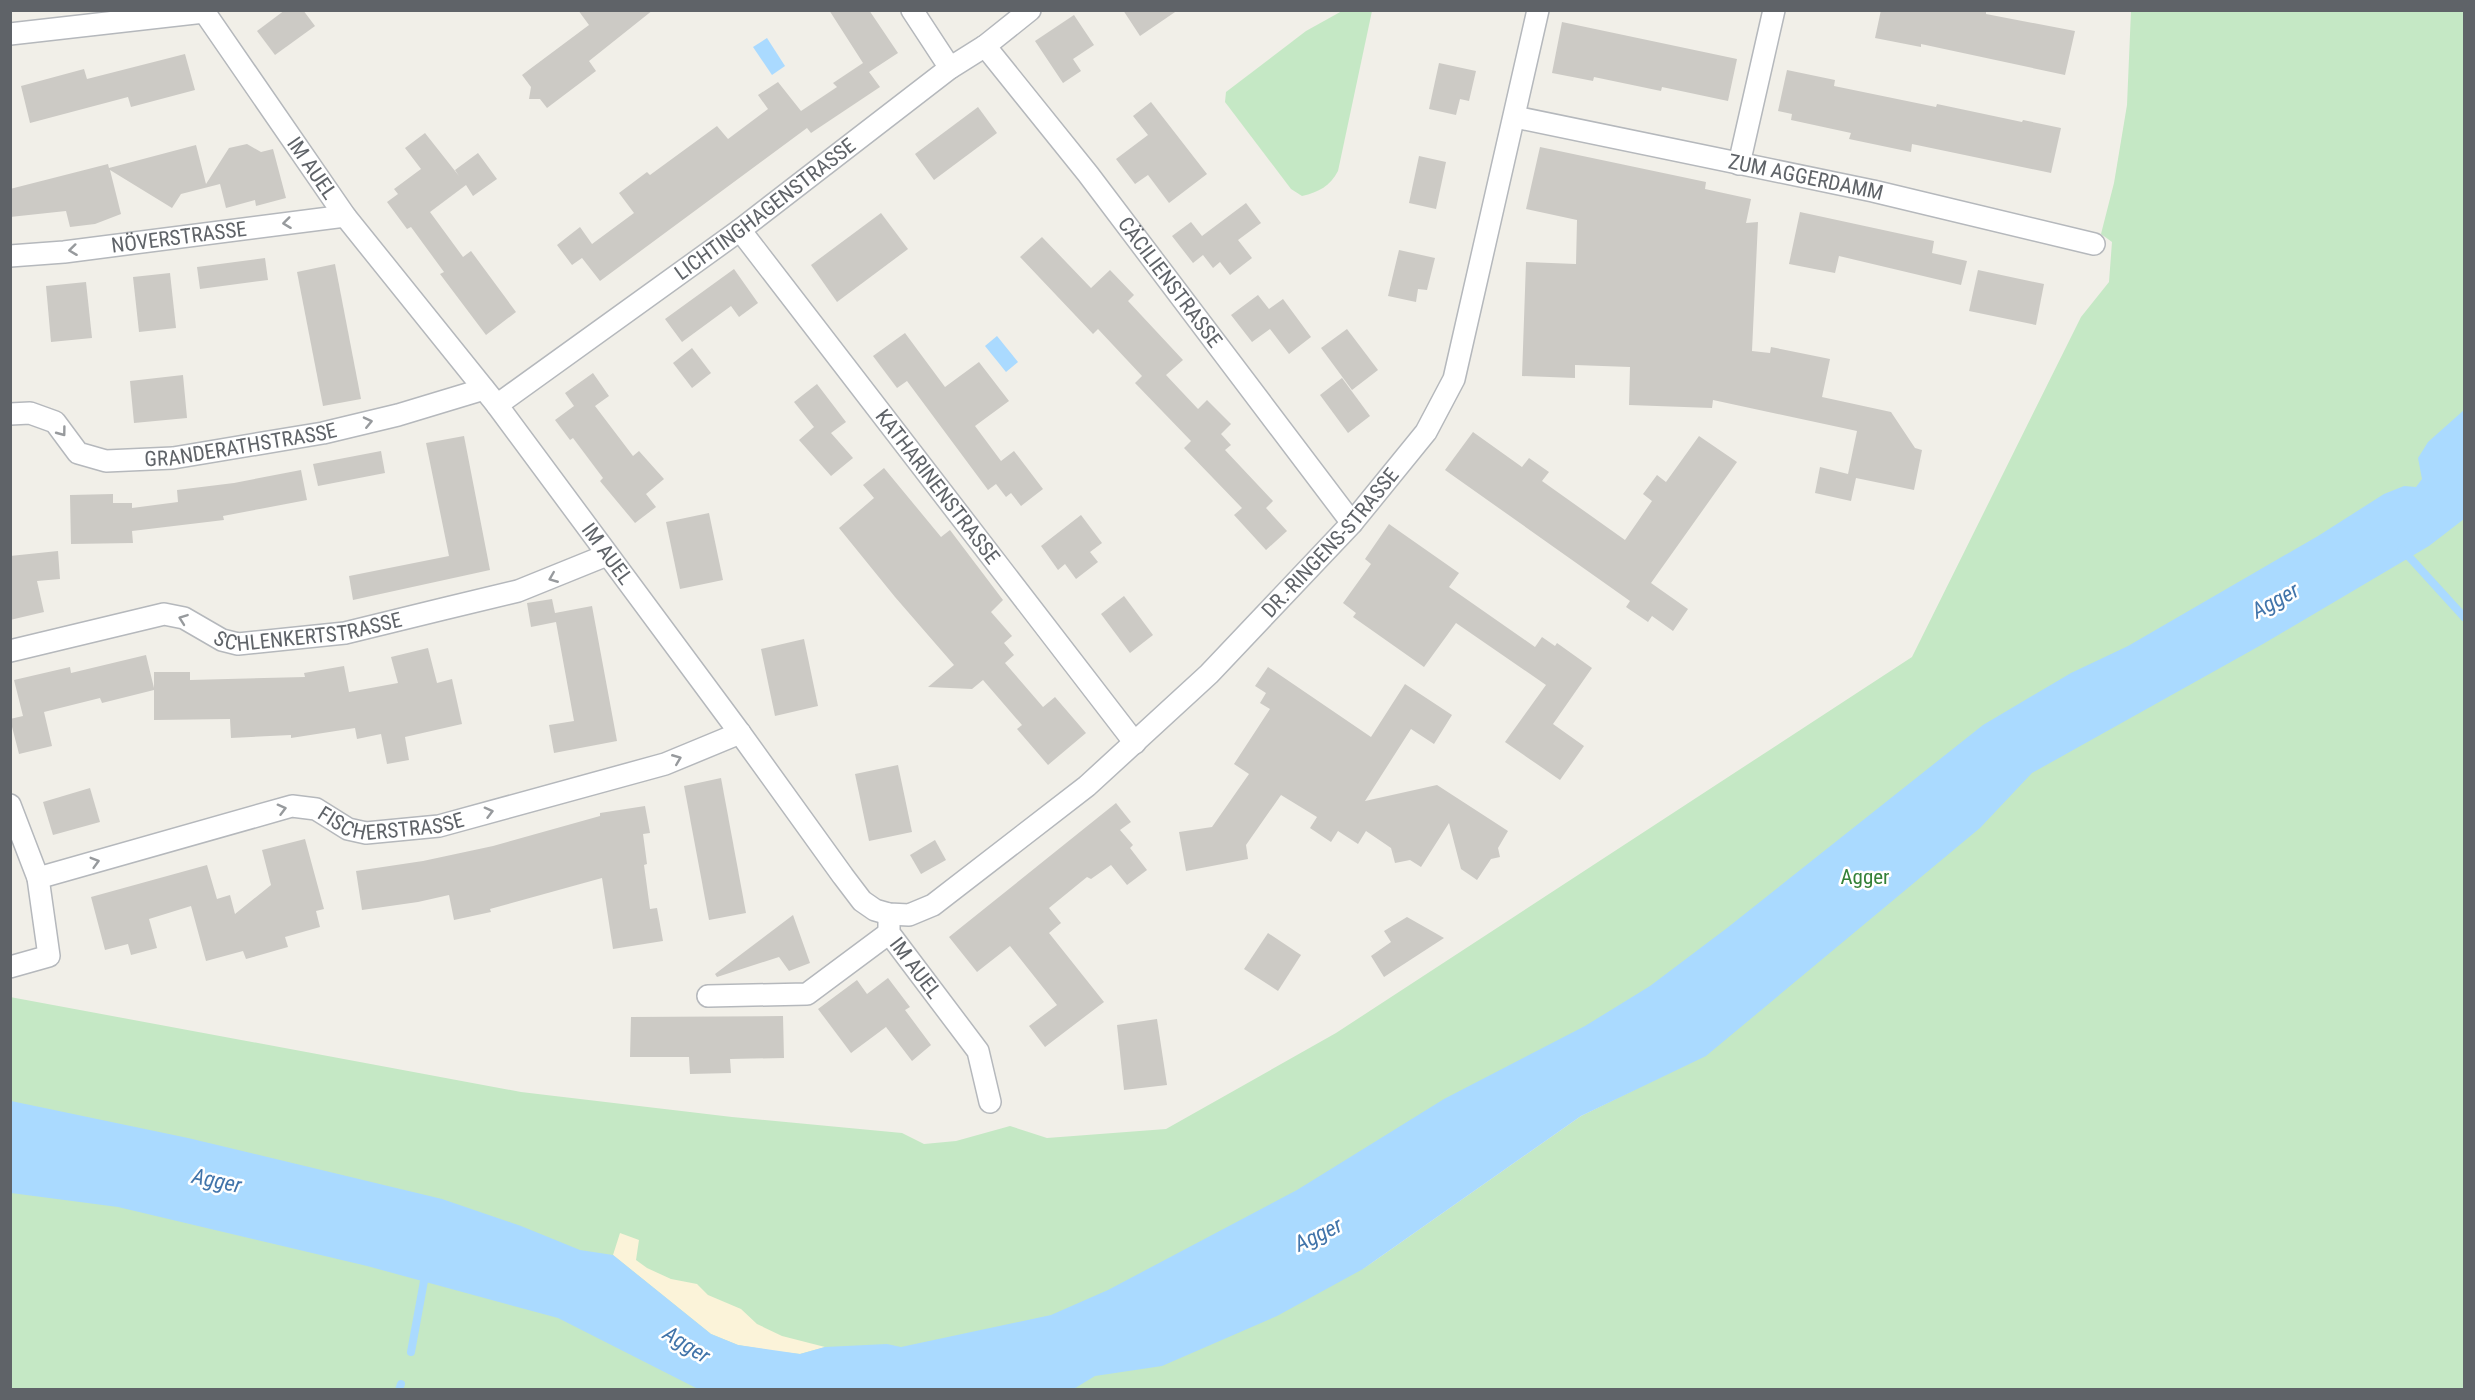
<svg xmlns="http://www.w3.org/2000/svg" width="2475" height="1400" font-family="'Roboto Condensed',sans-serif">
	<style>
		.green { fill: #c5e8c5; fill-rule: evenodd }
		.sand { fill: #fbf3d9 }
		.water { fill: #aadaff }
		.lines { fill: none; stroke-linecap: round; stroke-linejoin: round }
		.stream { stroke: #aadaff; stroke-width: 8 }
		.building { fill: #cccac5 }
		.street-casing { stroke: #b5b8bc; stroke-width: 24 }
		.street { stroke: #fff; stroke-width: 21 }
		.oneway { stroke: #979a9d }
		.labels { text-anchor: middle; stroke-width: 5; stroke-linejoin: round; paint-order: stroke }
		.street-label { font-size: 21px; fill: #5f6368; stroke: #fff }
		.park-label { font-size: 21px; fill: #348238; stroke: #fff }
		.water-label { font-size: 22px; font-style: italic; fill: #4174aa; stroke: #fff }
	</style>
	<rect width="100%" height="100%" fill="#f1efe8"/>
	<g class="green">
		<path d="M1342,11H1372L1338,171C1330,186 1319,192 1302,196L1291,189L1225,102L1226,92L1306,31Z"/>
		<path d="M2131,11H2464V1389H1072L1081,1384L1064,1390L11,1389L10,997L521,1092L732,1117L902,1133L924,1144L956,1141L1010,1126L1047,1138L1166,1129L1336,1033L1912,657L2081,317L2109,282L2112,242L2101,234L2114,183L2127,105ZM1636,1089L1581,1116L1363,1269L1561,1120Z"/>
	</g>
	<polygon class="sand" points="620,1233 639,1240 636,1260 647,1268 671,1279 697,1284 708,1295 741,1309 757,1324 782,1336 825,1347 800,1354 774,1351 738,1345 711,1334 613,1255"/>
	<g class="water">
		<polygon points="767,38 785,66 772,75 753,47"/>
		<polygon points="997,336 1018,362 1006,372 985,346"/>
		<polygon points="2464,410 2464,519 2429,546 2263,644 2032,773 1980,828 1706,1056 1581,1116 1363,1269 1277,1316 1162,1366 1095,1376 1072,1390 698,1389 558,1318 367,1266 118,1207 11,1193 11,1101 188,1138 442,1199 521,1226 580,1250 613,1255 711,1334 738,1345 800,1354 825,1347 887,1344 901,1347 1051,1315 1108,1290 1297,1190 1444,1099 1585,1026 1650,986 1727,928 1983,725 2071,673 2128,646 2318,536 2384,494 2404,486 2416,487 2422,479 2418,458 2428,442"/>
	</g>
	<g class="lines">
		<g class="stream">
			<polyline points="2402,549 2464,617"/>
			<polyline points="411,1352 424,1281 428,1273"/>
			<polyline points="399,1390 401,1384"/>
		</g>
	</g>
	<g class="building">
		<polygon points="285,10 303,10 315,26 275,55 257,31"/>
		<polygon points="578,10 653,10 589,61 596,71 547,108 540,99 529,99 531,87 522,75 589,25"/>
		<polygon points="829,10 869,10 898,53 869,72 880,87 811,133 807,128 600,281 582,258 572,265 557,245 580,227 592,244 634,213 619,193 647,172 650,175 717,126 728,139 768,109 758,95 778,82 801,111 837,87 833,83 863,63"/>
		<polygon points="1123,10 1178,10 1140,36"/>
		<polygon points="1881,10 1986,10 1986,14 2075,31 2065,75 1921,44 1921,47 1875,38"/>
		<polygon points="1074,15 1094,45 1073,59 1081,71 1063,83 1035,41"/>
		<polygon points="1562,22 1737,59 1728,101 1662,87 1661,91 1594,77 1593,81 1552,73"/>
		<polygon points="185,54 195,90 131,107 128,97 30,123 21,86 84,69 87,79"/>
		<polygon points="1439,63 1476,71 1469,101 1460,99 1456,115 1429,109"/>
		<polygon points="1787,70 1835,80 1834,86 1936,107 1937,104 2022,122 2023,120 2061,128 2051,173 1912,144 1911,152 1849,139 1851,133 1791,120 1792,114 1778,111"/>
		<polygon points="1151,102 1207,174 1169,203 1148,175 1135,184 1116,159 1148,135 1133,116"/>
		<polygon points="978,107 997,133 934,180 915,154"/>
		<polygon points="425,133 459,176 455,170 478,153 497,179 473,196 466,185 430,212 463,257 471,251 516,312 486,335 440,274 444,272 411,227 407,229 387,202 398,194 394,189 421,169 405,148"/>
		<polygon points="247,144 261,152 273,149 286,198 256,206 255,200 226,208 220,184 181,194 172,208 110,170 121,214 95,224 70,227 66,211 10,217 10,189 108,164 109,168 196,145 206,184 229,148"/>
		<polygon points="1540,147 1706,182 1705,189 1751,199 1746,223 1758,222 1752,351 1770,353 1771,347 1830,359 1822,397 1891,412 1915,448 1922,450 1914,490 1856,478 1851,501 1815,493 1820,467 1848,474 1857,431 1713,400 1712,408 1629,405 1630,367 1575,365 1575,378 1522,376 1526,262 1576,264 1577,220 1526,209"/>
		<polygon points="1419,156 1446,162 1436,209 1409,203"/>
		<polygon points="1246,203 1261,223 1238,240 1252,258 1230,275 1220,262 1213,268 1203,255 1193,263 1172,236 1191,222 1202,236"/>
		<polygon points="1800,212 1934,241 1932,253 1967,261 1961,285 1839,256 1835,273 1789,264"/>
		<polygon points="881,213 908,249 837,302 811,265"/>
		<polygon points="1042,237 1091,288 1110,270 1134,295 1128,301 1183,360 1166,375 1198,409 1207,400 1231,424 1221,434 1231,445 1225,450 1273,501 1266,508 1287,531 1266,550 1234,515 1242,508 1184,448 1191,441 1135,383 1142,376 1098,329 1093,334 1020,257"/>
		<polygon points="1399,250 1435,258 1427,290 1418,289 1416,302 1388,296"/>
		<polygon points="265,258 268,280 200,289 197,267"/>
		<polygon points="335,264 361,399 323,406 297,272"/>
		<polygon points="734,269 758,303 739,317 731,306 682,342 665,319"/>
		<polygon points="1978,270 2044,284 2036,325 1969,311"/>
		<polygon points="170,273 176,328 139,332 133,277"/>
		<polygon points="86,282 92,338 51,342 46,286"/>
		<polygon points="1258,295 1269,309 1283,299 1311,337 1289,354 1270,329 1252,342 1231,315"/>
		<polygon points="1347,329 1378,370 1352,390 1321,348"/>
		<polygon points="905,333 945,387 979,362 1009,401 975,426 1001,461 1014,451 1043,489 1021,506 1011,493 1006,497 996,484 988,490 907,381 897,388 873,356"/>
		<polygon points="692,348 711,373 692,388 673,363"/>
		<polygon points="593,373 609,396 595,406 633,456 639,451 664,479 646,494 656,507 635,523 600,481 603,478 573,438 570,440 555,420 574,406 565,393"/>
		<polygon points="183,375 187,418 134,423 130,381"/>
		<polygon points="1342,378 1370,416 1348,433 1320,395"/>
		<polygon points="817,384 846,422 831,433 853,458 831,476 799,440 814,427 794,402"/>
		<polygon points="1473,432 1522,467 1529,458 1549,472 1542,481 1625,540 1652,501 1643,494 1657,475 1666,482 1699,436 1737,462 1651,583 1688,609 1673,631 1652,616 1648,622 1626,607 1630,601 1445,470"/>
		<polygon points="464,436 490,570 353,600 349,576 449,556 426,443"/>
		<polygon points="381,451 385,473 318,486 313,464"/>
		<polygon points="884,468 941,537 950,530 1003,600 991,612 1012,636 1004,643 1014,655 1005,663 1043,707 1055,697 1086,733 1048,765 1017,729 1022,725 983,680 972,689 928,687 954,665 895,597 839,528 874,498 863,485"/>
		<polygon points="301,470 307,500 223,516 224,520 132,531 133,543 71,544 70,495 113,494 113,503 132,503 132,508 178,502 177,490 234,483"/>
		<polygon points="709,513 723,580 680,589 666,522"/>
		<polygon points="1081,515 1102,543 1090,552 1098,562 1076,579 1065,564 1058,570 1041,546"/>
		<polygon points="1389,524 1459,573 1449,587 1535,647 1542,637 1555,646 1557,643 1592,668 1553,724 1584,746 1560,780 1505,742 1546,685 1456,623 1424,667 1353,617 1356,613 1343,603 1371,564 1365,559"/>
		<polygon points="58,551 60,579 37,581 44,612 10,620 10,556"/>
		<polygon points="1124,596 1153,635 1130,653 1101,614"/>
		<polygon points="552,599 555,613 592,606 617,741 554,753 549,725 574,721 556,622 531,627 527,603"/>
		<polygon points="804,639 818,706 775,716 761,649"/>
		<polygon points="428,648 437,683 452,679 462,724 405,737 409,760 387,764 381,734 357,739 355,728 291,738 291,735 231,738 230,719 154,720 154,690 102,703 100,698 44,712 52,746 19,754 10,719 23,716 14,680 70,667 71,673 146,655 154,688 154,672 190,672 190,680 305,677 304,673 344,666 349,692 398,683 391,657"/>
		<polygon points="1268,667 1371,737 1405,684 1452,715 1434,744 1411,729 1365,801 1437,785 1508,831 1498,848 1500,857 1491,859 1477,880 1461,869 1449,823 1421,867 1410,860 1395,863 1391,848 1366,831 1358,844 1338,831 1331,842 1310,828 1317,817 1281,795 1246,845 1248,859 1186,871 1179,832 1212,827 1249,774 1234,764 1270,709 1260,703 1266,693 1255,686"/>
		<polygon points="898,765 912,832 869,841 855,774"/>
		<polygon points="721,778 746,913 709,920 684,786"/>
		<polygon points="90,788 100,822 53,835 43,802"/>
		<polygon points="1116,803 1131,822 1120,830 1133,845 1130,848 1147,870 1127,885 1111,865 1091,879 1087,877 1049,908 1061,923 1049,933 1104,1002 1045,1047 1029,1026 1057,1005 1010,946 977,972 949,937"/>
		<polygon points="645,806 650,833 643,834 647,864 644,865 650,909 657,908 663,941 613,949 602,878 490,909 491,912 454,920 449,895 418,902 362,910 356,871 423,861 493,846 600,816 600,813"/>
		<polygon points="305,839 324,909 316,911 320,927 285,937 288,947 246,959 243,951 206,961 191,906 149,919 157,948 131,955 128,944 105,950 91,897 207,865 217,899 230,895 235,914 271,885 262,850"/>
		<polygon points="935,840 946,860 921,874 910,855"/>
		<polygon points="793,915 810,963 789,971 779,957 717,977 715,974"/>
		<polygon points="1407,917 1444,938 1384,977 1371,956 1391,942 1384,931"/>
		<polygon points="1268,933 1301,955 1278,991 1244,969"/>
		<polygon points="888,978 910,1007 905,1010 931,1045 912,1061 886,1027 851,1053 818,1009 857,980 867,994"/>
		<polygon points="783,1016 784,1058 730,1059 731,1073 690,1074 689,1057 630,1057 631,1017"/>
		<polygon points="1157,1019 1167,1085 1124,1090 1117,1025"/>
	</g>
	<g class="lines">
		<g class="street-casing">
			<g id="street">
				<path id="s1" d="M203,10L345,216L497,405L740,733L843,876L862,901L875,910L889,914L909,915L933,905L1087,786L1209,674L1352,523L1426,432L1454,379L1538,10"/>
				<polyline points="912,10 950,68"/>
				<polyline points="10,34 204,12"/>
				<path id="s2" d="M985,46L1088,174L1352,523"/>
				<path id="s3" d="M1515,117L1873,191L2094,244"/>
				<polyline points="1739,164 1774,10"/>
				<path id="s4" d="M740,230L1135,743"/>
				<path id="s5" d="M10,256L64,252L345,216"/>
				<path id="s6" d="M497,405L740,230L950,68L985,46L1030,10"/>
				<path id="s7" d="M10,414L30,413L55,422L78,453L106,461L173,458L323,433L398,415L484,389"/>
				<path id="s8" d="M10,651L164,614L184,618L222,640L238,644L345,633L443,609L518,591L607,555"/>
				<polyline points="10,805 38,878 49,956 10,967"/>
				<path id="s9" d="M38,878L292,806L316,809L348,829L366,833L439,826L665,764L740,733"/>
				<path id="s10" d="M889,914V933L978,1051L990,1102"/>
				<polyline points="708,996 807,994 889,933"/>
			</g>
		</g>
		<use href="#street" class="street"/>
	</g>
	<defs><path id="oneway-chevron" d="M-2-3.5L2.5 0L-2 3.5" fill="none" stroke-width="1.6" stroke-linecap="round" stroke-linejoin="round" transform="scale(1.5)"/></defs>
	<g class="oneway">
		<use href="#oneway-chevron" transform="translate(287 223) rotate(173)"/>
		<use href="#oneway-chevron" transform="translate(73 250) rotate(173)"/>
		<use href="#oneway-chevron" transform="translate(368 422) rotate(-13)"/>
		<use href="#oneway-chevron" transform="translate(62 432) rotate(53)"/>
		<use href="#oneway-chevron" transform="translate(553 578) rotate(158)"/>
		<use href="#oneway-chevron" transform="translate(183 619) rotate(-160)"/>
		<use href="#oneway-chevron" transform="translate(677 759) rotate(-22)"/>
		<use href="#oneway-chevron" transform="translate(282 809) rotate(-15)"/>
		<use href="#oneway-chevron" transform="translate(489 812) rotate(-15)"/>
		<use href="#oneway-chevron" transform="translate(95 862) rotate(-16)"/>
	</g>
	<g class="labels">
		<g class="street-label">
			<text dy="7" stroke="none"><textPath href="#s1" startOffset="192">IM AUEL</textPath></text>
			<text dy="7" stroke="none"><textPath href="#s3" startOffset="297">ZUM AGGERDAMM</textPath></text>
			<text dy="7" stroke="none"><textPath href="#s6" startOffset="332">LICHTINGHAGENSTRASSE</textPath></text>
			<text dy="7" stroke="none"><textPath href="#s5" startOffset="170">NÖVERSTRASSE</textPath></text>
			<text dy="7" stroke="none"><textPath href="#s2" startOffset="300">CÄCILIENSTRASSE</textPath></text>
			<text dy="7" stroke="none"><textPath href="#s7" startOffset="250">GRANDERATHSTRASSE</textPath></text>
			<text dy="7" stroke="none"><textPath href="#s4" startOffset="324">KATHARINENSTRASSE</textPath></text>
			<text dy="7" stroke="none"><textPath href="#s1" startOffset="1724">DR.-RINGENS-STRASSE</textPath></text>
			<text dy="7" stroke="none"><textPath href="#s1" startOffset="678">IM AUEL</textPath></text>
			<text dy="7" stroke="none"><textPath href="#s8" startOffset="310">SCHLENKERTSTRASSE</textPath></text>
			<text dy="7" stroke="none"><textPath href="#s9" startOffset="368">FISCHERSTRASSE</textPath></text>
			<text dy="7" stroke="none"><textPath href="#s10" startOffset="63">IM AUEL</textPath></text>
		</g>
		<g class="park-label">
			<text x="1865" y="884">Agger</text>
		</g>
		<g class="water-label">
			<text transform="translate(2275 600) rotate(-29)" y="8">Agger</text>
			<text transform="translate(217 1180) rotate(12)" y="8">Agger</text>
			<text transform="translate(1318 1234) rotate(-26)" y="8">Agger</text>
			<text transform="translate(687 1344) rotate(32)" y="8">Agger</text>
		</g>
	</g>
	<rect width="2475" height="1400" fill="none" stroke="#5f6368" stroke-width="24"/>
</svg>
